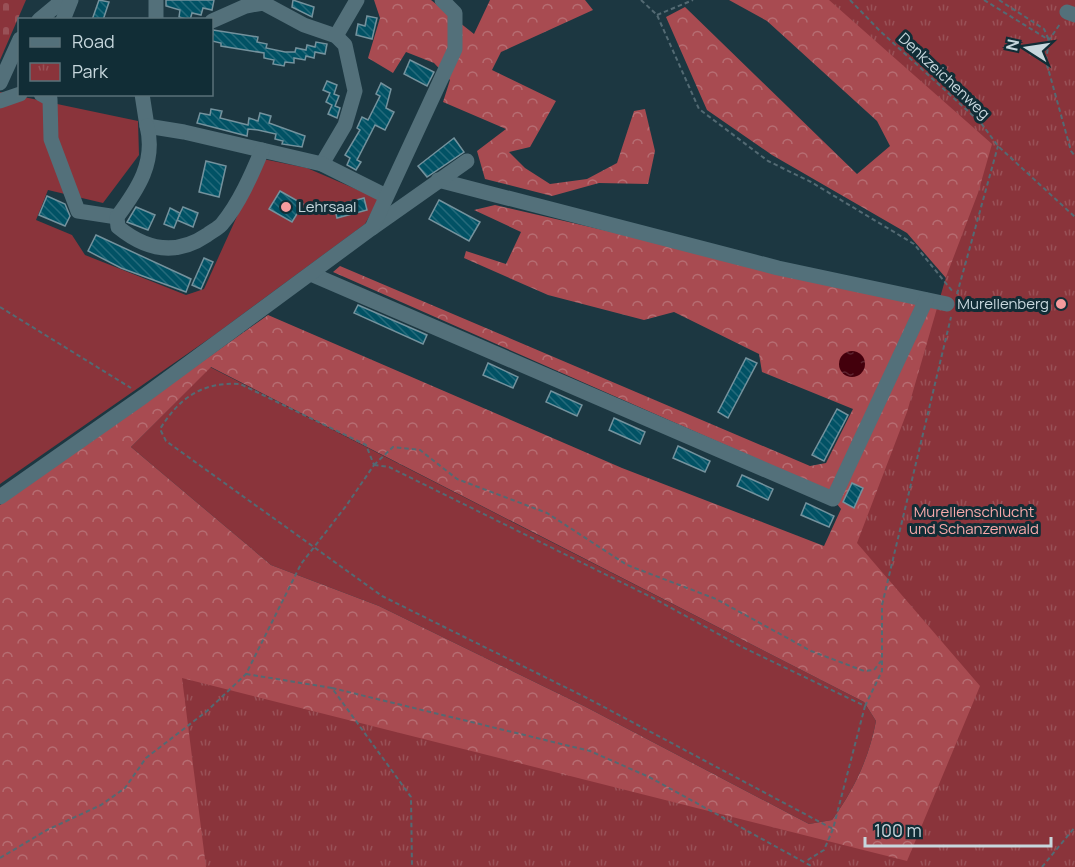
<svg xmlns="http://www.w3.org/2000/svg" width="1075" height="867" font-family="Manrope,sans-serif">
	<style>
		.green { fill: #8a343b }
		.forest { fill: url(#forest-crowns); fill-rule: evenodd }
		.cemetery { fill: url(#cemetery-stones) }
		.park { fill: url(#park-tufts) }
		.water { fill: url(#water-ripples) }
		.building { fill: url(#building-back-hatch); stroke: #74929d; stroke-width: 1.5 }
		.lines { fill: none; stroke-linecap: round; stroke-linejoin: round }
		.path { stroke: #536a73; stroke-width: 2; stroke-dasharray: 4.5 3; stroke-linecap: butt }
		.minor { stroke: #53707a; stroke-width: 15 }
		.poi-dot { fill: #f59b9d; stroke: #112d36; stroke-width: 2 }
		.labels { text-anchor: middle; stroke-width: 6; stroke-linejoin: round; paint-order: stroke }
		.street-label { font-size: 15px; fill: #c7d7dd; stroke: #112d36 }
		.poi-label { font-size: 15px; fill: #c7d7dd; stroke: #112d36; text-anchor: start }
		.park-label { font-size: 15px; fill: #f7a9aa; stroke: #112d36 }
	</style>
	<defs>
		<pattern id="forest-crowns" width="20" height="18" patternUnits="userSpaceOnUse" patternTransform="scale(1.5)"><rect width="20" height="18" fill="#a84b51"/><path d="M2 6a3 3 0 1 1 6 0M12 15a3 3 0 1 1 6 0" fill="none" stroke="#b66d72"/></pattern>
		<pattern id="cemetery-stones" width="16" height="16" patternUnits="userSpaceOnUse" patternTransform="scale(1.5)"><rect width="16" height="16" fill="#8a343b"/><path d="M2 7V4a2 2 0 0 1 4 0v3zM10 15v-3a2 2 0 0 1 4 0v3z" fill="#995157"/></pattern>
		<pattern id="park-tufts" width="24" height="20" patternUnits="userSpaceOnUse" patternTransform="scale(1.5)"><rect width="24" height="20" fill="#8a343b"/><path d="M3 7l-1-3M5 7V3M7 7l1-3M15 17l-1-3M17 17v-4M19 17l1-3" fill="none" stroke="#995157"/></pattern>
		<pattern id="water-ripples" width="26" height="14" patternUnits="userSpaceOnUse" patternTransform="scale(1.5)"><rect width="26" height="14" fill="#43000c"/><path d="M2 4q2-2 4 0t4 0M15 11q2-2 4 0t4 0" fill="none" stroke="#5d242f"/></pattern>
		<pattern id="building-back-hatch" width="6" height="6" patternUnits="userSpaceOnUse" patternTransform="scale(1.5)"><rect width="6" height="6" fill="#015265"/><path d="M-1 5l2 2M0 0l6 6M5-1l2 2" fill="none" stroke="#256a7b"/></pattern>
	</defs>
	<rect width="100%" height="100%" fill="#1c3741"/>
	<g class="green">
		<polygon points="0,92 138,121 139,155 103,203 48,190 36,220 72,235 85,255 186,295 204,289 263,159 307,168 379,199 365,224 213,336 0,484"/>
		<path d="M210,367L864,702L876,721C869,758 854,790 832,820L809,824L584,706L379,606L271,565L131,447Z"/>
	</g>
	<g class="forest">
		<polygon points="374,0 431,0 474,34 490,0 585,0 593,10 501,52 492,70 556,101 530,147 509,152 525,168 550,184 587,179 617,163 634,111 645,109 655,151 648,184 599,183 552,196 485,179 477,151 506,129 443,102 450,80 434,63 406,52 393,73 368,58 380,18"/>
		<path d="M729,0H1075V867H0V505L268,315L622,468L824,546L841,509L825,489L333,272L340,266L810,466L826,463L853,409L762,372L759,354L674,312L644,320L548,295L464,258L466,251L506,264L521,232L474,210L495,205L945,309L952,285L907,233L772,155L707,110L666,17L685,7L857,174L890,146L877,121L767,21ZM211,367L864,702L876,721C869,758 854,790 832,820L809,824L584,706L379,606L271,565L131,447Z"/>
	</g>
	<polygon class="cemetery" points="0,0 26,0 0,60"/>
	<polygon class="park" points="829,0 1075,0 1075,867 206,867 182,678 907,861 980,686 857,543 907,412 946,277 978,193 992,144"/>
	<circle class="water" cx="852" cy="364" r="13"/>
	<g class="building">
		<polygon points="99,0 109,2 103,20 92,20"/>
		<polygon points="166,0 214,0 212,10 203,8 201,15 192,13 190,20 179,17 180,10 166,6"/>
		<polygon points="293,0 314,7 312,17 292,7"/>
		<polygon points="367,16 377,18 372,39 356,35 358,24 365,26"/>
		<polygon points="213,30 258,37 257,42 267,44 266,48 285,52 295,52 296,48 306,50 307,45 315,47 316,42 327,44 325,54 315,52 314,58 306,56 305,60 294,58 294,63 285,62 284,66 273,64 274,60 264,58 264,53 221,46 221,43 212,41"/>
		<polygon points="410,60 434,72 427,86 404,74"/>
		<polygon points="327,81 337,85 334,94 339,96 335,106 340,108 337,118 328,114 332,105 326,102 330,93 323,90"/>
		<polygon points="381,83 391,89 386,108 394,112 385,130 375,125 357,160 361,162 356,170 347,165 350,158 345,155 360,130 357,128 362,117 368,120 380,96 376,94"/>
		<polygon points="211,109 222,111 220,118 248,125 249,118 258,121 260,113 271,116 269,123 305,136 302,147 282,144 283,141 275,139 276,134 258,130 248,129 247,136 197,123 200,113 210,115"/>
		<polygon points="454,138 464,152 427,177 418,166"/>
		<polygon points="206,161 226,166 219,197 199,192"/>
		<polygon points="280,191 303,204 292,222 269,209"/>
		<polygon points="47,196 65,204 70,216 65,226 39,215"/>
		<polygon points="364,198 367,210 337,218 334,206"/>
		<polygon points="439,200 480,222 469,241 429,219"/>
		<polygon points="136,207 155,215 148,230 127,222"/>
		<polygon points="183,207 198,213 193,227 177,220"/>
		<polygon points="170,208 180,213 174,228 164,224"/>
		<polygon points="96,235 191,279 186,292 121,268 88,251"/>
		<polygon points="204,258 213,262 201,289 192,285"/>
		<polygon points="358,305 427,335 423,344 354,313"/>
		<polygon points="746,358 757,363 728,418 718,412"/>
		<polygon points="488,363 518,377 513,388 483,375"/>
		<polygon points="551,391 582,405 577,416 546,402"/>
		<polygon points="837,409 848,415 824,461 812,455"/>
		<polygon points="614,418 645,432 640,444 609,430"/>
		<polygon points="678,446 710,461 705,472 673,458"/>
		<polygon points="742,475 773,489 768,500 737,486"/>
		<polygon points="852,483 863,488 854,508 843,502"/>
		<polygon points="806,503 834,516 829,527 801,515"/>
	</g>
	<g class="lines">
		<g class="path">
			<polyline points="641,0 657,15 699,109 768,161 811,182 914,244 953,292"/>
			<polyline points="850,0 880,31 981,123 998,146 1075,217"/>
			<polyline points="984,0 1049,40 1060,24"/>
			<polyline points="999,0 1044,29 1049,40 1046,61 1071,151 1075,156"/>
			<polyline points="657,15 693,0"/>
			<polyline points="957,294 998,146"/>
			<polyline points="0,307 131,388"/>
			<polyline points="374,465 389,467 653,598 742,647 865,706 833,829 824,850 806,861"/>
			<polyline points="374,465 393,447 420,450 457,479 547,513 627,565 716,599 811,651 864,671 874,670 881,661"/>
			<polyline points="246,674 332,688 411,797 412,867"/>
			<polyline points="332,688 590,751 649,777 813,867"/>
			<polyline points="865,706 882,671 882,605 951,317"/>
			<path d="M0,858L47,830L101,805L125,788L146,758L207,711L246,674L301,564L346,506L374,465L366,445L240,384C202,382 180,397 160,429L166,441L382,596L587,698L833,829"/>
			<polyline points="1042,867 1075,827"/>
		</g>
		<g class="minor">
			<polyline points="156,0 156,20"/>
			<polyline points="1067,12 1075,15"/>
			<polyline points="39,20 63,0"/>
			<polyline points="63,20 71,0"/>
			<polyline points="212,21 246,6 263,3 304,25 336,36 345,45 355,91 345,125 322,164"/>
			<polyline points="336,36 357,0"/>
			<polyline points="0,83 20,39"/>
			<polyline points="41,94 50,99 51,139 78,211 117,217"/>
			<polyline points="142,94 147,126 184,132 322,164 386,196"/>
			<polyline points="0,101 20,94"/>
			<path d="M147,126C156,162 138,189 117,217L118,227C146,250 176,256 207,235C212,231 219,228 222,224C239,204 252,174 262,150"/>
			<polyline points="438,180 778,268 947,304"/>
			<polyline points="372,228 467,161"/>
			<polyline points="311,274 833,499 926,300"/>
			<polyline points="0,497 144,396 372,228 455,49 455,13 442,0"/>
		</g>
	</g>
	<g class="poi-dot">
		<circle cx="286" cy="207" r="6"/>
		<circle cx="1061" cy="304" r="6"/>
	</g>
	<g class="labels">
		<g class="street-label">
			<text transform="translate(944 76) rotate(43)" y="5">Denkzeichenweg</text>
		</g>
		<g class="poi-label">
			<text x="298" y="212">Lehrsaal</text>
			<text x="1049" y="309" text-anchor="end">Murellenberg</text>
		</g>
		<g class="park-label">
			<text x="974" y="517">Murellenschlucht<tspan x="974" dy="17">und Schanzenwald</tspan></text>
		</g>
	</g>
	<rect x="18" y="18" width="195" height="78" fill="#112d36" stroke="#5a7179" stroke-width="1.5"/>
	<rect x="30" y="38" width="30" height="9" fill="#53707a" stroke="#5a7179" stroke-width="1.5"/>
	<text x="72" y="48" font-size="18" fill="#c7d7dd">Road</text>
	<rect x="30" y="63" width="30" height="18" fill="url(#park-tufts)" stroke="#5a7179" stroke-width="1.5"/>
	<text x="72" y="78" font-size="18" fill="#c7d7dd">Park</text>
	<g transform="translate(1027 48) rotate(282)" stroke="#112d36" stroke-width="4.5" paint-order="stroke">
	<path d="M0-4.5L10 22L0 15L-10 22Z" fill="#c7d7dd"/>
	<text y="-9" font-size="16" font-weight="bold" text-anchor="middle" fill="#c7d7dd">N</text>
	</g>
	<path d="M865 837v9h186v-9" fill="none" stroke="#c7d7dd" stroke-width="3"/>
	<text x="874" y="837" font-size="18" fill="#c7d7dd" stroke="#112d36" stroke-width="4.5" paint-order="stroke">100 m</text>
</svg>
